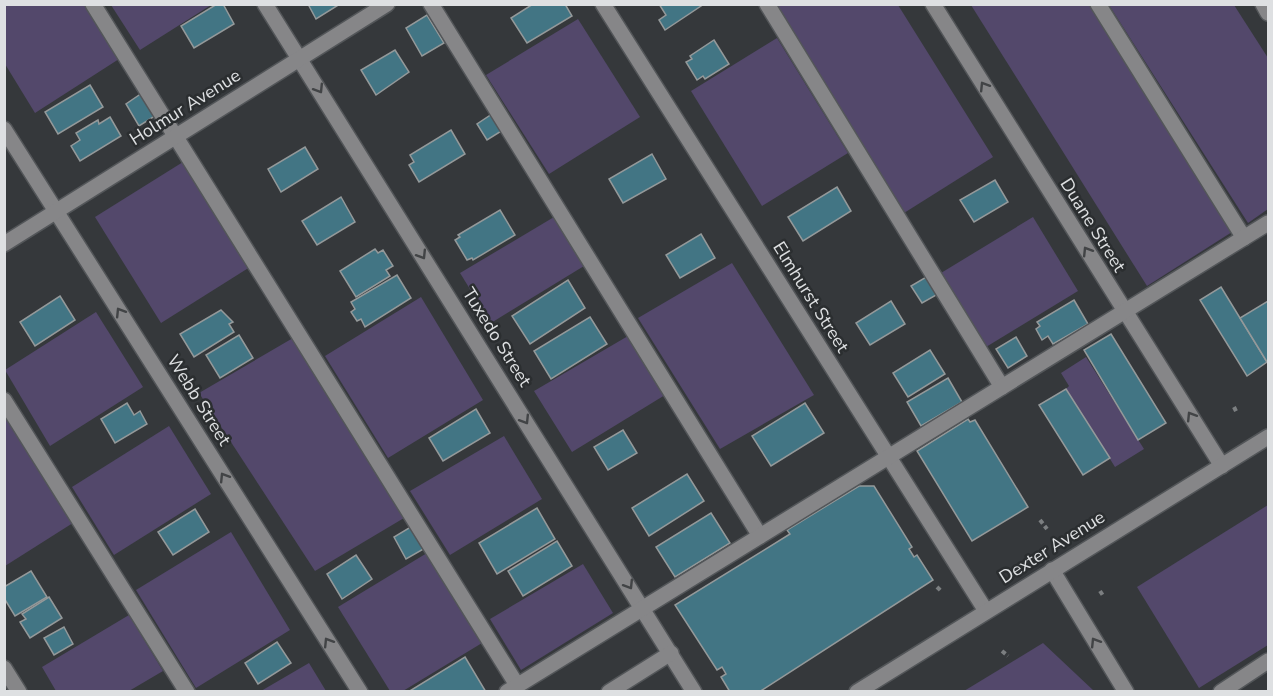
<svg xmlns="http://www.w3.org/2000/svg" width="1273" height="696" font-family="'Nunito Sans',sans-serif">
	<style>
		.green { fill: #53486b }
		.building { fill: #427584; stroke: #94999a; stroke-width: 1.5 }
		.lines { fill: none; stroke-linecap: round; stroke-linejoin: round }
		.minor-casing { stroke: #535659; stroke-width: 18 }
		.path { stroke: #7c7f81; stroke-width: 4; stroke-dasharray: 4.5 3; stroke-linecap: butt }
		.minor { stroke: #868688; stroke-width: 15 }
		.oneway { stroke: #424446 }
		.labels { text-anchor: middle; stroke-width: 5; stroke-linejoin: round; paint-order: stroke }
		.street-label { font-size: 18px; fill: #dee0e2; stroke: #2b2e30 }
	</style>
	<rect width="100%" height="100%" fill="#35383b"/>
	<g class="green">
		<polygon points="5,4 85,5 119,59 35,113 5,64"/>
		<polygon points="111,5 211,5 140,50"/>
		<polygon points="775,5 898,5 993,157 904,213"/>
		<polygon points="971,5 1089,5 1232,232 1147,286"/>
		<polygon points="1109,5 1234,5 1268,58 1268,209 1248,223"/>
		<polygon points="578,19 640,117 549,174 486,75"/>
		<polygon points="777,38 848,153 762,206 691,91"/>
		<polygon points="183,162 250,267 161,323 95,217"/>
		<polygon points="554,217 584,266 491,323 460,273"/>
		<polygon points="1033,217 1078,291 986,347 941,273"/>
		<polygon points="732,263 814,395 720,449 638,318"/>
		<polygon points="421,297 483,400 388,458 325,356"/>
		<polygon points="96,312 143,387 50,446 5,370"/>
		<polygon points="628,336 665,395 572,452 534,391"/>
		<polygon points="293,338 404,518 315,571 199,393"/>
		<polygon points="1086,357 1144,449 1115,467 1066,389 1069,386 1061,373"/>
		<polygon points="4,408 76,521 5,566"/>
		<polygon points="169,426 211,494 114,555 72,487"/>
		<polygon points="504,436 542,499 450,555 410,491"/>
		<polygon points="1268,505 1268,645 1199,688 1137,587"/>
		<polygon points="231,532 290,630 196,688 136,590"/>
		<polygon points="427,553 482,643 403,691 390,691 338,607"/>
		<polygon points="583,564 613,613 521,670 490,619"/>
		<polygon points="129,615 163,671 129,691 56,691 42,667"/>
		<polygon points="1043,643 1094,691 964,691"/>
		<polygon points="309,663 326,691 261,691"/>
	</g>
	<g class="building">
		<polygon points="217,4 223,4 234,24 194,48 181,26"/>
		<polygon points="308,4 340,4 316,19"/>
		<polygon points="533,4 565,4 572,16 527,43 511,18"/>
		<polygon points="659,4 704,4 665,30 659,20 666,15"/>
		<polygon points="427,15 444,43 422,56 406,28"/>
		<polygon points="714,40 729,64 705,79 703,76 697,80 686,62 692,59 690,56"/>
		<polygon points="395,50 409,72 376,95 361,70"/>
		<polygon points="90,85 103,107 58,134 45,112"/>
		<polygon points="145,91 158,114 139,126 126,104"/>
		<polygon points="492,114 503,130 487,140 477,124"/>
		<polygon points="110,117 121,136 80,161 71,146 80,140 76,133 98,120 99,124"/>
		<polygon points="451,130 465,154 419,182 409,165 414,162 410,155"/>
		<polygon points="305,147 318,169 281,192 268,169"/>
		<polygon points="652,154 666,179 623,203 609,179"/>
		<polygon points="995,180 1008,202 974,222 960,200"/>
		<polygon points="837,187 851,211 803,241 788,217"/>
		<polygon points="341,197 355,222 317,245 302,221"/>
		<polygon points="500,210 515,235 473,260 472,258 467,260 455,240 460,237 458,235"/>
		<polygon points="701,234 715,258 680,278 666,255"/>
		<polygon points="375,249 378,253 383,250 393,266 386,270 390,276 356,297 340,271"/>
		<polygon points="397,275 411,298 365,327 361,319 357,321 351,312 355,309 351,302"/>
		<polygon points="928,276 938,294 922,303 911,286"/>
		<polygon points="568,280 585,308 530,344 512,316"/>
		<polygon points="1221,287 1267,362 1247,376 1200,300"/>
		<polygon points="60,296 75,320 35,346 20,322"/>
		<polygon points="1074,300 1088,324 1053,344 1048,336 1042,340 1036,329 1040,326 1037,322"/>
		<polygon points="891,301 905,324 870,345 856,323"/>
		<polygon points="1268,301 1268,362 1267,362 1240,318"/>
		<polygon points="221,310 233,322 229,324 234,332 194,357 180,334"/>
		<polygon points="590,317 607,344 551,379 534,351"/>
		<polygon points="1111,334 1166,423 1138,440 1084,350"/>
		<polygon points="239,335 253,358 220,378 206,355"/>
		<polygon points="1016,337 1027,356 1008,368 996,349"/>
		<polygon points="930,350 945,374 908,397 893,373"/>
		<polygon points="948,378 962,402 921,426 907,402"/>
		<polygon points="1066,389 1110,458 1083,475 1039,405"/>
		<polygon points="127,403 134,415 140,411 147,424 115,443 101,419"/>
		<polygon points="805,403 824,433 771,466 752,436"/>
		<polygon points="476,409 490,433 443,461 429,438"/>
		<polygon points="968,419 970,422 975,420 1028,507 972,541 917,451"/>
		<polygon points="623,430 637,453 608,470 594,447"/>
		<polygon points="687,474 704,501 649,536 632,508"/>
		<polygon points="859,486 874,486 912,547 909,549 914,557 917,555 933,580 759,692 730,692 721,677 726,674 722,667 717,670 675,605 790,534 787,530"/>
		<polygon points="537,508 555,539 497,574 479,543"/>
		<polygon points="195,509 209,532 173,555 158,532"/>
		<polygon points="711,513 730,543 675,577 656,547"/>
		<polygon points="414,525 427,547 406,559 394,537"/>
		<polygon points="557,541 572,566 523,596 508,571"/>
		<polygon points="356,555 372,579 342,599 327,574"/>
		<polygon points="31,571 47,597 15,616 4,598 4,587"/>
		<polygon points="49,597 62,618 30,638 20,622 26,619 22,614"/>
		<polygon points="64,627 73,644 54,655 44,638"/>
		<polygon points="277,642 291,663 258,684 245,663"/>
		<polygon points="465,657 486,692 408,692"/>
	</g>
	<g class="lines">
		<g class="minor-casing">
			<g id="minor">
				<polyline points="93,4 517,685"/>
				<polyline points="265,4 694,692"/>
				<polyline points="431,4 760,536"/>
				<polyline points="603,4 986,611"/>
				<polyline points="767,4 1002,387"/>
				<polyline points="933,4 1222,466"/>
				<polyline points="1098,4 1244,238"/>
				<polyline points="1263,4 1268,13"/>
				<polyline points="4,129 360,692"/>
				<polyline points="4,244 387,4"/>
				<polyline points="4,400 187,692"/>
				<polyline points="1052,570 1126,692"/>
				<polyline points="4,668 19,692"/>
				<polyline points="507,692 1268,223"/>
				<polyline points="609,692 671,653"/>
				<polyline points="857,692 1268,437"/>
				<polyline points="1221,692 1268,661"/>
			</g>
		</g>
		<g class="path">
			<polyline points="1234,407 1237,413"/>
			<polyline points="1040,520 1047,529"/>
			<polyline points="937,587 941,591"/>
			<polyline points="1100,591 1104,597"/>
			<polyline points="1002,651 1008,656"/>
		</g>
		<use href="#minor" class="minor"/>
	</g>
	<defs><path id="oneway-chevron" d="M-2-3.5L2.5 0L-2 3.5" fill="none" stroke-width="1.6" stroke-linecap="round" stroke-linejoin="round" transform="scale(1.5)"/></defs>
	<g class="oneway">
		<use href="#oneway-chevron" transform="translate(984 86) rotate(-122)"/>
		<use href="#oneway-chevron" transform="translate(319 89) rotate(58)"/>
		<use href="#oneway-chevron" transform="translate(1087 251) rotate(-122)"/>
		<use href="#oneway-chevron" transform="translate(422 255) rotate(58)"/>
		<use href="#oneway-chevron" transform="translate(120 312) rotate(-122)"/>
		<use href="#oneway-chevron" transform="translate(1191 416) rotate(-122)"/>
		<use href="#oneway-chevron" transform="translate(525 420) rotate(58)"/>
		<use href="#oneway-chevron" transform="translate(224 477) rotate(-122)"/>
		<use href="#oneway-chevron" transform="translate(629 585) rotate(58)"/>
		<use href="#oneway-chevron" transform="translate(328 642) rotate(-122)"/>
		<use href="#oneway-chevron" transform="translate(1095 642) rotate(-122)"/>
	</g>
	<g class="labels">
		<g class="street-label">
			<text transform="translate(185 107) rotate(-32)" y="6">Holmur Avenue</text>
			<text transform="translate(1093 225) rotate(58)" y="6">Duane Street</text>
			<text transform="translate(811 297) rotate(58)" y="6">Elmhurst Street</text>
			<text transform="translate(497 337) rotate(58)" y="6">Tuxedo Street</text>
			<text transform="translate(199 400) rotate(58)" y="6">Webb Street</text>
			<text transform="translate(1052 547) rotate(-32)" y="6">Dexter Avenue</text>
		</g>
	</g>
	<rect width="1273" height="696" fill="none" stroke="#dee0e2" stroke-width="12"/>
</svg>
